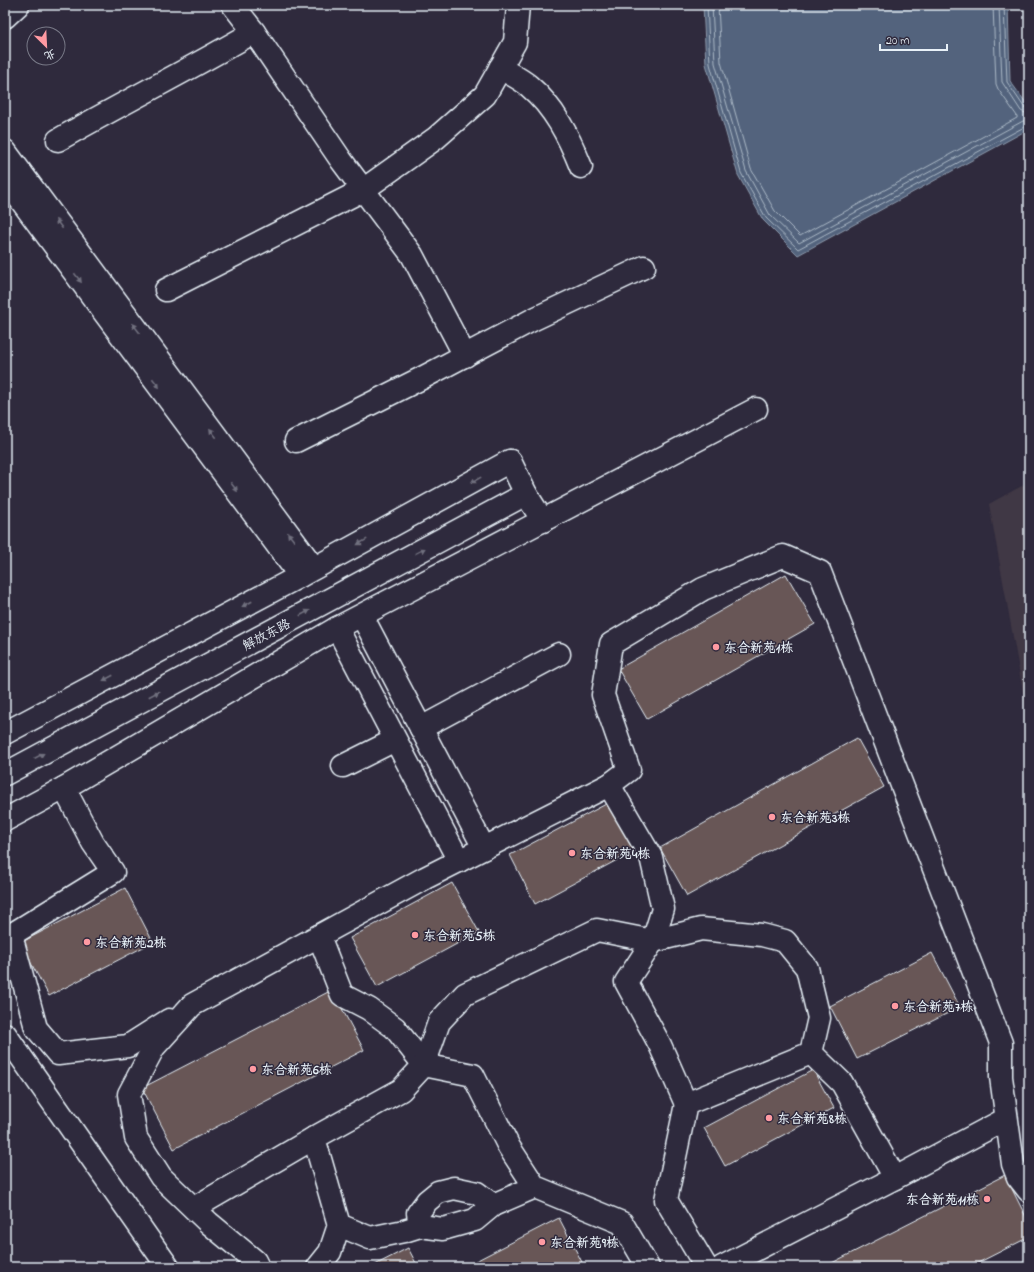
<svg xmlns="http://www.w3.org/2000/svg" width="1034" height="1272" font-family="'Indie Flower','LXGW WenKai TC',sans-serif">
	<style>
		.built { fill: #403844 }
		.water { fill: #53647d; stroke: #8f9cae }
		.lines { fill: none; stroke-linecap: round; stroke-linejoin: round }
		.shore { stroke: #acb9c7; stroke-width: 1 }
		.building { fill: #685756; stroke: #e8f1f8 }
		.minor-casing { stroke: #e8f1f8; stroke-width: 25 }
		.secondary-casing { stroke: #e8f1f8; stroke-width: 25 }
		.minor { stroke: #2f2a3d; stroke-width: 22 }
		.secondary { stroke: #2f2a3d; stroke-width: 22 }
		.oneway { fill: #70707e }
		.poi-dot { fill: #ff9aa2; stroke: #2f2a3d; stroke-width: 1.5 }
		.labels { text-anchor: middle; stroke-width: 3; stroke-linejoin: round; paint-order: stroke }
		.street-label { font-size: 13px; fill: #e8f1f8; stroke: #2f2a3d }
		.poi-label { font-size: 13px; font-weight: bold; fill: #e8f1f8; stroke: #2f2a3d; text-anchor: start }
	</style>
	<rect width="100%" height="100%" fill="#2f2a3d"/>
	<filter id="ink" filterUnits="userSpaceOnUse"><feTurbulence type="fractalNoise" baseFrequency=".025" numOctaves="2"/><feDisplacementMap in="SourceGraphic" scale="8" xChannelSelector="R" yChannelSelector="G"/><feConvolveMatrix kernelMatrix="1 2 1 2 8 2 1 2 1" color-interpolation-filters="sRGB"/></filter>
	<g filter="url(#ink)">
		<polygon class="built" points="1029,482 1029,725 989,504"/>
		<polygon class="water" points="703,5 1008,5 1010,81 1029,107 1029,129 798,255 763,220 738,175 706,64"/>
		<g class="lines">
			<g class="shore">
				<polyline points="707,5 710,64 741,173 766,218 798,249 1026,126 1029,125"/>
				<polyline points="712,5 715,63 746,171 770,215 799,243 1023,121 1029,120"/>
				<polyline points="718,5 721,62 751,169 775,211 800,236 1017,118 1017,116 998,89 996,84 993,5"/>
				<polyline points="999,5 1002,82 1021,111 1025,113 1029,114"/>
				<polyline points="1004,5 1007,82 1024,107 1029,109"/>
			</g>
		</g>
		<g class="building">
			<polygon points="786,574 815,624 647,719 618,669"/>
			<polygon points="857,738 884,787 687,896 660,848"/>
			<polygon points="608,803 634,851 535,904 510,855"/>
			<polygon points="452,883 479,932 377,987 350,938"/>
			<polygon points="125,888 153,942 49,996 20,943"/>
			<polygon points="932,953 960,1007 857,1059 830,1006"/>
			<polygon points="332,990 364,1050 174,1149 142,1088"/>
			<polygon points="813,1070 834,1108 725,1166 704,1128"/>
			<polygon points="1005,1175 1029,1223 1029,1237 970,1267 824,1267"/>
			<polygon points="559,1218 584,1266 581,1267 464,1267"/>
			<polygon points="408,1248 418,1267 371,1267"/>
		</g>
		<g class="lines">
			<g class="minor-casing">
				<g id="minor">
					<polyline points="233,5 254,32 341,160 412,255 465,356"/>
					<polyline points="5,17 18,5"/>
					<path d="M500,68C510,74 521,79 529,86C554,107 569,137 581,167"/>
					<path d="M58,140C123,103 190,69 254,32"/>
					<polyline points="5,151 314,568"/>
					<polyline points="5,179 300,576"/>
					<polyline points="166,290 363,190 436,138 485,95 515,42 518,5"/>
					<polyline points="296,441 422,378 534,319 644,267"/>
					<polyline points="510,461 526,494 543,521"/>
					<polyline points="362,616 484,848"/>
					<polyline points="337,628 459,861"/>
					<polyline points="421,728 559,654"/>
					<polyline points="343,766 395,740"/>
					<polyline points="609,785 651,857 663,909 653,941 626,982 660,1045 686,1104"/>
					<polyline points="64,788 93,843 113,872 11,935 36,1028 58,1054 128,1046 169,1020"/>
					<polyline points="5,820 64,788 337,628 756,409"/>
					<polyline points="319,936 342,995 369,1009 395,1028 424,1065"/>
					<polyline points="5,1034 168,1267"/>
					<polyline points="424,1065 439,1022 465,994 597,930 653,941 701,929 762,935 785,941 807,968 819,1018 811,1053"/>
					<polyline points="535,1187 493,1205 475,1220 443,1229 420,1226 404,1231 370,1238 339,1225 314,1138 401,1090 424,1065 473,1075 509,1147 535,1187 622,1223 648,1267"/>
					<polyline points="194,1208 314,1138"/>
					<polyline points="420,1226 418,1213 427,1201 438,1192 454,1188 477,1193 493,1205"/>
					<polyline points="258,1267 255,1261 209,1223 161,1177 136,1138 129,1094 154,1047 192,1005 425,878 609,785 629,770 603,695 611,644 703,589 783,556 820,572 1001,1043 1001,1077 1013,1164 1018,1177 1029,1191"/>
					<polyline points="318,1267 330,1252 339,1225"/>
					<polyline points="706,1267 666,1200 686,1104 811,1053 842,1083 895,1178"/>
					<polyline points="722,1267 895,1178 1006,1119"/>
				</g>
			</g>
			<g class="secondary-casing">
				<g id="secondary">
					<polyline points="5,733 300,576 510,461"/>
					<polyline points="5,774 526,494"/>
				</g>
			</g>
			<use href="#minor" class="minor"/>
			<use href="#secondary" class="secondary"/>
		</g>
		<defs><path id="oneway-solid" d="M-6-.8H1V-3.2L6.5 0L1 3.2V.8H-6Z"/></defs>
		<g class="oneway">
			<use href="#oneway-solid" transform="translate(59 224) rotate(-127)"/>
			<use href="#oneway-solid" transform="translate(78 278) rotate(53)"/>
			<use href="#oneway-solid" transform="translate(136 328) rotate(-127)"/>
			<use href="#oneway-solid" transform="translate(156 383) rotate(53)"/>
			<use href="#oneway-solid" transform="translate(213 433) rotate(-127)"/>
			<use href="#oneway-solid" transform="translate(476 480) rotate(151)"/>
			<use href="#oneway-solid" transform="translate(234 487) rotate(53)"/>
			<use href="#oneway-solid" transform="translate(291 537) rotate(-127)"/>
			<use href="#oneway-solid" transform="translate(362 542) rotate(151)"/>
			<use href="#oneway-solid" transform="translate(420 551) rotate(-28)"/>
			<use href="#oneway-solid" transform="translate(247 604) rotate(152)"/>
			<use href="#oneway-solid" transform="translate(305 613) rotate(-28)"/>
			<use href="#oneway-solid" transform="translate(108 678) rotate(152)"/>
			<use href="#oneway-solid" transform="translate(154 694) rotate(-28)"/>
			<use href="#oneway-solid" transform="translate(39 756) rotate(-28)"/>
		</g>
	</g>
	<g class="poi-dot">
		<circle cx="716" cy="647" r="4"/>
		<circle cx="772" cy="817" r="4"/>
		<circle cx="572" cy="853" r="4"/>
		<circle cx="415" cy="935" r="4"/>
		<circle cx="87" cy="942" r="4"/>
		<circle cx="895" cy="1006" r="4"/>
		<circle cx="253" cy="1069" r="4"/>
		<circle cx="769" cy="1118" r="4"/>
		<circle cx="987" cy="1199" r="4"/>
		<circle cx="542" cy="1242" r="4"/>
	</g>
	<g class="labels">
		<g class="street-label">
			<text transform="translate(266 634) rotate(-28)" y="5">解放东路</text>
		</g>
		<g class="poi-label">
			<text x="724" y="652">东合新苑1栋</text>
			<text x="780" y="822">东合新苑3栋</text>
			<text x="580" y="858">东合新苑4栋</text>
			<text x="423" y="940">东合新苑5栋</text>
			<text x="95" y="947">东合新苑2栋</text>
			<text x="903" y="1011">东合新苑7栋</text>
			<text x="261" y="1074">东合新苑6栋</text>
			<text x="777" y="1123">东合新苑8栋</text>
			<text x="979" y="1204" text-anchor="end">东合新苑11栋</text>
			<text x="550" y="1247">东合新苑9栋</text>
		</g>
	</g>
	<rect width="1034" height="1272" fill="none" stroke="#2f2a3d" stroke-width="20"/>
	<rect x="10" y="10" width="1014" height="1252" fill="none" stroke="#e8f1f8" stroke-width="1.5" filter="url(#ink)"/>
	<g transform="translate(46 46) rotate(156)"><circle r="19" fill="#2f2a3d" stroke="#797a88"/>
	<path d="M0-3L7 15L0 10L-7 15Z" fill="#ff9aa2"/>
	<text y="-6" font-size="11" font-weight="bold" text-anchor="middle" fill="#e8f1f8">北</text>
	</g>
	<path d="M880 44v6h67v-6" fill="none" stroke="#e8f1f8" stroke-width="2"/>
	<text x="886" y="44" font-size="12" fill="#e8f1f8" stroke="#2f2a3d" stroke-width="3" paint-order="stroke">20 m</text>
</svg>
